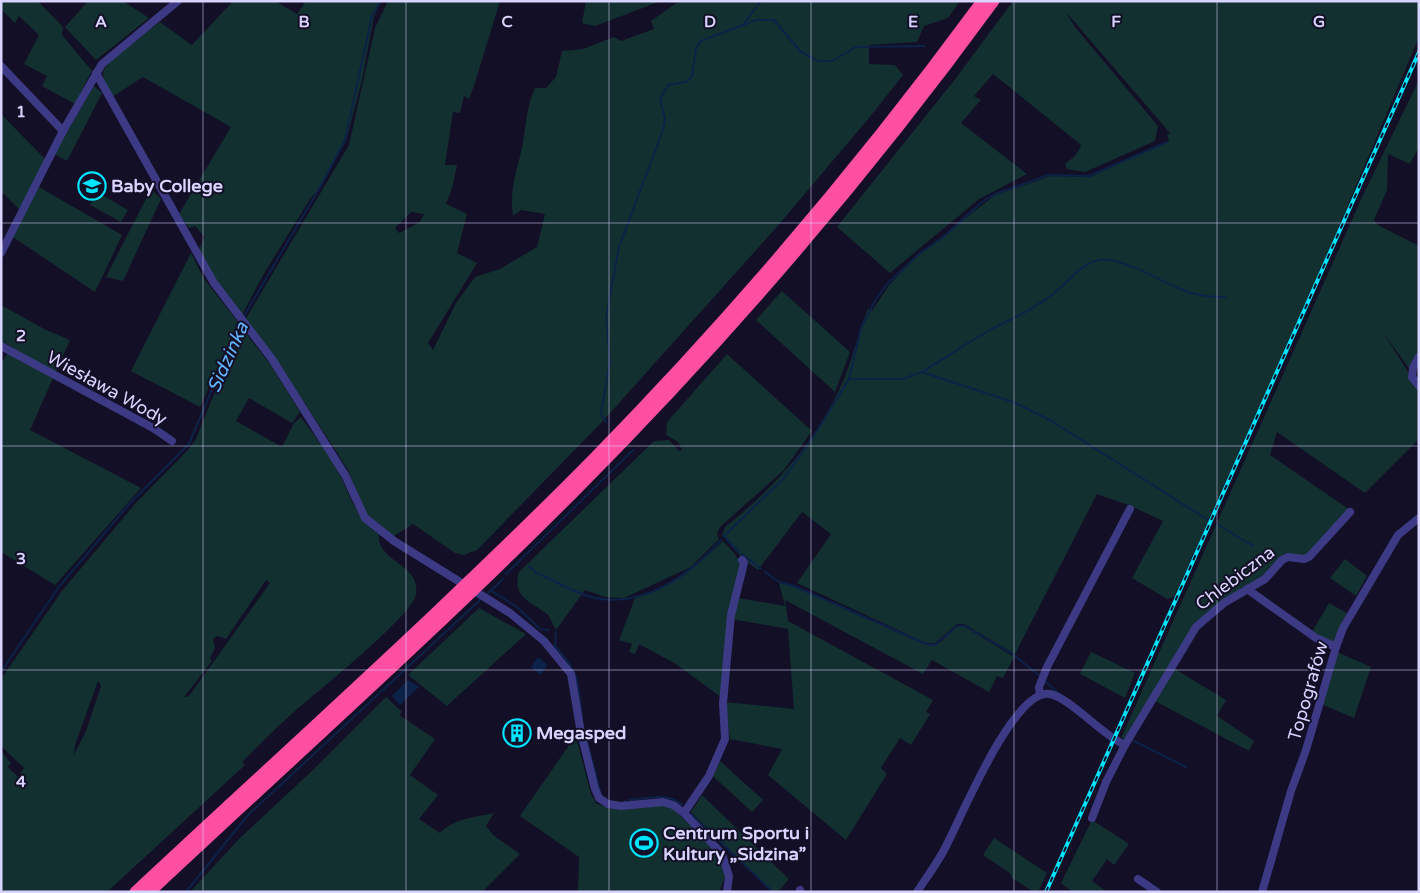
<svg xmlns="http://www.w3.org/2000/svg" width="1420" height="893" font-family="'Varela Round',sans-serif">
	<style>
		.green { fill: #12302f; fill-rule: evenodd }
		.water { fill: #0c2248 }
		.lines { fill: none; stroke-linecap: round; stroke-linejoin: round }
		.stream { stroke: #0c2248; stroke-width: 2 }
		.minor { stroke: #3d3a85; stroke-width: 8 }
		.highway { stroke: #ff4fa3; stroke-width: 11 }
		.rail-casing { stroke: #00e5ff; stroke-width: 4 }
		.rail { stroke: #130f26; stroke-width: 2; stroke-dasharray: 5.5; stroke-linecap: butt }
		.grid { fill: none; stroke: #d9d4ff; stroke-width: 1; stroke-opacity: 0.55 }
		.labels { text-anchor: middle; stroke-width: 4; stroke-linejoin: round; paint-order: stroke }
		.poi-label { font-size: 18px; font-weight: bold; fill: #d9d4ff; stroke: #130f26; text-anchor: start }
		.street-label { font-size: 18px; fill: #d9d4ff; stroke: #130f26 }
		.water-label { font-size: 19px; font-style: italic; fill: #62b6ff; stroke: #130f26 }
		.grid-label { font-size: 16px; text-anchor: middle; font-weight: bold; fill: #d9d4ff; stroke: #130f26; stroke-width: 4; stroke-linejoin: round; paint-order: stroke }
	</style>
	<rect width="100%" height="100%" fill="#130f26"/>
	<g class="green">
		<path d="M1,1H38L63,27L62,35L92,71C85,82 81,93 75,104L42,86L47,76L24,64L39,35L19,16L15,23L1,9Z"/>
		<polygon points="88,1 123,1 149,18 96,60 65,27"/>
		<path d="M233,1H275L297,14L306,1H381L374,17L362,80L346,141L320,187L310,199L262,277L242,315L219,290L199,250L205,237L195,226L189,228L179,214L231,127L143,77L112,97C109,91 104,83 103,75C102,60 148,32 160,22L192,45Z"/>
		<path d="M388,1H500L474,86L469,99L464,96L460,113L453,112L445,165H457L452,188L446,204L467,214L457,253L477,263L428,343L433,350L456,303L475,277L500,269L537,247L545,214L521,210L513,216C509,186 518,170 523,142C526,124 527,105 535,88H546L556,77L562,51L583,49L614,37L621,41L654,29L651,21L679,1H960L948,18L924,26L917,42L869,45V64L895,65L903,75L869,118L775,229L602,422L477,550L464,555L455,553L413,524L394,536L374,523L362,509L349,472L336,451L276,359L245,320L349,145L375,28ZM411,212L424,214L420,222L399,233L395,228Z"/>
		<polygon points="586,1 661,1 595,26 582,23"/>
		<path d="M1013,1H1419V37L1328,252L1174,597L1167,599L1132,578L1163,521L1131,506L1097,494L1015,654L964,624H957L935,643H926L797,583L831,534L802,512L758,570L743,559L722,535L725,527C777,486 821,436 846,374C854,353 859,330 868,309L872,311L889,285L917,256L995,195L1051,176L1090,177L1169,141L1167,135L1170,133L1065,11L1075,27L1158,126L1155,141L1085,172L1067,169L1065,164L1075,156L1081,146L1080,144L993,74L974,96L981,100L961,123L1027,174L979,199L890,273L837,227L956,78Z"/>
		<polygon points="1419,80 1419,147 1410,164 1388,154 1387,190 1374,220 1378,225 1419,246 1419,364 1415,377 1383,332 1408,372 1409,378 1419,387 1419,439 1365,493 1277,432 1270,455 1350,510 1308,554 1299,558 1288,555 1263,579 1207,614 1127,739 1121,738 1363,195"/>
		<polygon points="94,86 102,93 67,161 54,154"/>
		<polygon points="1,114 45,159 20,210 1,191"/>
		<polygon points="39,187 122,235 95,292 13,237"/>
		<polygon points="151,189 161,199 123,281 106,277"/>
		<polygon points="97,192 128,210 121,222 90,205"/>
		<polygon points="191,253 204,279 238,322 200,407 131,371"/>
		<polygon points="782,291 850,352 835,392 756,320"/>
		<polygon points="1,305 46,330 70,340 30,430 141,488 55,585 1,552 1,363 12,347 1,341"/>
		<path d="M241,327L270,364L300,412L292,423L249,398L236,421L282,447L294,423L301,417C313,434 326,450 336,468C351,494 353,516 379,534C376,562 421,563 416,594C413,616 315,693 294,712C276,728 259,745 242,762L245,765L107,892H1V751L11,763L8,767L18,777L24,768L1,746V679L62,591L134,505L187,451L196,439ZM266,580L270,583L189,696L184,697L212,661L210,658L215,648L213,639L217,636L226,639ZM98,681L101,686L86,731L74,755L75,745Z"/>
		<path d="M727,354L812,431L784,470L720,527L717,533L719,539L691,567L624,598L605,597L585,590L556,630C553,625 551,619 548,615C534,602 511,599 519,572L654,441L669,440L679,451L682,450L678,442L666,435L667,422Z"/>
		<path d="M723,541L735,554L741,564L721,697L676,664L639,644L635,654L629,652L632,644L619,640L635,598C670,588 697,566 723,541Z"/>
		<polygon points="1345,559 1367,576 1356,596 1330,578"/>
		<path d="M779,583L795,587L926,645C941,647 946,635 957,627H965L1014,657L1003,678L997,676L989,692L932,660L923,674L785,600L788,621L933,700L926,712L930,714L911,745L900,738L881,768L887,774L846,840L768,775L782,749L730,739L725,702L794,709L788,629L732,619L738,598L785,606Z"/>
		<polygon points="1329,603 1347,613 1334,642 1330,643 1312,632"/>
		<polygon points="479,608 526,634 447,706 408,675"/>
		<polygon points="1091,652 1135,673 1125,698 1080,674"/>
		<polygon points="1337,652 1371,667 1354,718 1321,704"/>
		<polygon points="1173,668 1226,700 1217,716 1254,741 1249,751 1155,701"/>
		<path d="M386,697L402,712L399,715L435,739L410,775L438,795L419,819L440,833C453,819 475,817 494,813L486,826L493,835L520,854L482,892H190L240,838L315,768Z"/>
		<polygon points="572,741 577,741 591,794 596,803 591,802 610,808 651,806 665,806 673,809 715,850 726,874 719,892 578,892 579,857 520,816"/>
		<polygon points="720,761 763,800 752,812 713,776"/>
		<polygon points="702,795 789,879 778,892 773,892 691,812"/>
		<polygon points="1092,820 1129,844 1114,865 1107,859 1092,881 1107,892 1073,892 1061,883"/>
		<polygon points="994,838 1047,873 1038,892 1034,892 1012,878 1010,873 983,855"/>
	</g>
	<g class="water">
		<polygon points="538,657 548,665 540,675 531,667"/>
		<polygon points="408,680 419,687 400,705 392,696"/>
	</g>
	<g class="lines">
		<g class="stream">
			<polyline points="744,23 761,1"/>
			<polyline points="244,316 320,187 345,140 372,16 381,1"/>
			<polyline points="922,372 1013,402 1050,420 1208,520"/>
			<path d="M849,379H903L922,372C945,358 967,343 990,330C1011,319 1035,309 1053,294C1069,282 1086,255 1110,260C1152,268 1177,299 1225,297"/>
			<polyline points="606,422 601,413 610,361 606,318 619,247 663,130 665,119 660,99 668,85 686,82 692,77 696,48 701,41 756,20 774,20 801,52 818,61 832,61 856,47 925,46"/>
			<polyline points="1217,524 1253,546"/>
			<polyline points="739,552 724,536 785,477 817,431 849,379 861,328 876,299 888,283 919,254 943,237 982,202 995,194 1049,175 1089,176 1167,142"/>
			<polyline points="742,554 761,569"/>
			<path d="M529,566L535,572C554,580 575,594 595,598C644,608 690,575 721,540"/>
			<polyline points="765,572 779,582 794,586 926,644 935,645 957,626 965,626 1011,653 1040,676"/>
			<polyline points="506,574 633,450"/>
			<polyline points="490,590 517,607 540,629 549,630"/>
			<polyline points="485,596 503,579"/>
			<path d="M556,632L555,646C580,674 578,681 582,718"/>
			<polyline points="1,672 58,588 131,502 189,444 240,323"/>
			<polyline points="1044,680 1059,694"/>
			<polyline points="585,734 600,791"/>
			<polyline points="1134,741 1186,767"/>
			<path d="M630,800C648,798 668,792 682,805"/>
			<polyline points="624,802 625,801"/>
			<polyline points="691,814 773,892"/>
			<polyline points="186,892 247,816 481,599"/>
		</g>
		<g class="minor">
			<polyline points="1,66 63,131"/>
			<polyline points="96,73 214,283 272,359 345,475 365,518 394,541 510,613 544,641 571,674 581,733 595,789 599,798 608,804 621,806 663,802 673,805 684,813 722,854 729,876 727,892"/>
			<polyline points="1,253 63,131 102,64 178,1"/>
			<polyline points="1,346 153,428 172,441"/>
			<polyline points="1419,357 1413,368 1412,377 1419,386"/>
			<polyline points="1247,589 1316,638 1336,647"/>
			<polyline points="1040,695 1039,687 1047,667 1130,509"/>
			<polyline points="684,813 709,776 725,739 723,703 731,615 744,563 742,560"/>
			<polyline points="1092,818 1106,782 1125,745 1196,627 1224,603 1265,579 1282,560 1288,557 1304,559 1309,557 1350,512"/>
			<polyline points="1138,879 1157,892"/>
			<polyline points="800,890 801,892"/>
			<path d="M917,892C926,878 936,865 944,850C960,821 1013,688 1050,694C1070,698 1102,735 1125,745"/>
			<polyline points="1262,892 1291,791 1306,750 1336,647 1343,628 1398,535 1419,518"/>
		</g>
		<g class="highway">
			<path d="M135,892C289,748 446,608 594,458C734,315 864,162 982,1"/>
			<path d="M150,892C293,758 439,628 577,489C728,337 868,174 994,1"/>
		</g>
		<g class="rail-casing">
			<polyline id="rail" points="1046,892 1419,52"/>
		</g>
		<use href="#rail" class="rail"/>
	</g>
	<path class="grid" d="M203,1V892M406,1V892M609,1V892M811,1V892M1014,1V892M1217,1V892M1,223H1419M1,446H1419M1,670H1419"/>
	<defs>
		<g id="school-ring" transform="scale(1.4375)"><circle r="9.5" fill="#130f26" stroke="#00e5ff" stroke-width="1.5"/><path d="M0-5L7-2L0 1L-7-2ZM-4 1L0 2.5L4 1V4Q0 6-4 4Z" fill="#00e5ff"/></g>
		<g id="building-ring" transform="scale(1.4375)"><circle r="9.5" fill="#130f26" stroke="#00e5ff" stroke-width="1.5"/><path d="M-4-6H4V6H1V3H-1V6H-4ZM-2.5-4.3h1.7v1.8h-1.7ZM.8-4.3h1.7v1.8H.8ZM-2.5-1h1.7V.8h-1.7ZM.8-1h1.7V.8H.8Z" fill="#00e5ff"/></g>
		<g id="stadium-ring" transform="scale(1.4375)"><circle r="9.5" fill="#130f26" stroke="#00e5ff" stroke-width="1.5"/><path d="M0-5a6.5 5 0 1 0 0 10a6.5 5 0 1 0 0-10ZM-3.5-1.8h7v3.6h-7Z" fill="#00e5ff"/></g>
	</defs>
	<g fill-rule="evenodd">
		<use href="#school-ring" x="92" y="186"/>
		<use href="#building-ring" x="517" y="733"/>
		<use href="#stadium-ring" x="644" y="843"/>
	</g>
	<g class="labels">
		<g class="poi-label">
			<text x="111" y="192">Baby College</text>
			<text x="536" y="739">Megasped</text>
			<text x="663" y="839">Centrum Sportu i<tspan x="663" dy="21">Kultury „Sidzina”</tspan></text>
		</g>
		<g class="street-label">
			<text transform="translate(107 388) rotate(29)" y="6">Wiesława Wody</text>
			<text transform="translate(1235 578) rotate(-37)" y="6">Chlebiczna</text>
			<text transform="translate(1308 691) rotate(-74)" y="6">Topografów</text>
		</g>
		<g class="water-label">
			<text transform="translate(227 357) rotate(-66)" y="7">Sidzinka</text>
		</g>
	</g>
	<g class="grid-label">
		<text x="101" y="27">A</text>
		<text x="304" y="27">B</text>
		<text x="507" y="27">C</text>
		<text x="710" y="27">D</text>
		<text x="913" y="27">E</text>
		<text x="1116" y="27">F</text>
		<text x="1319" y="27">G</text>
		<text x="21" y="117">1</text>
		<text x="21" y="341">2</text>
		<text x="21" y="564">3</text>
		<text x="21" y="787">4</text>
	</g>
	<rect width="1420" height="893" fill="none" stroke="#d9d4ff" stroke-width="5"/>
</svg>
